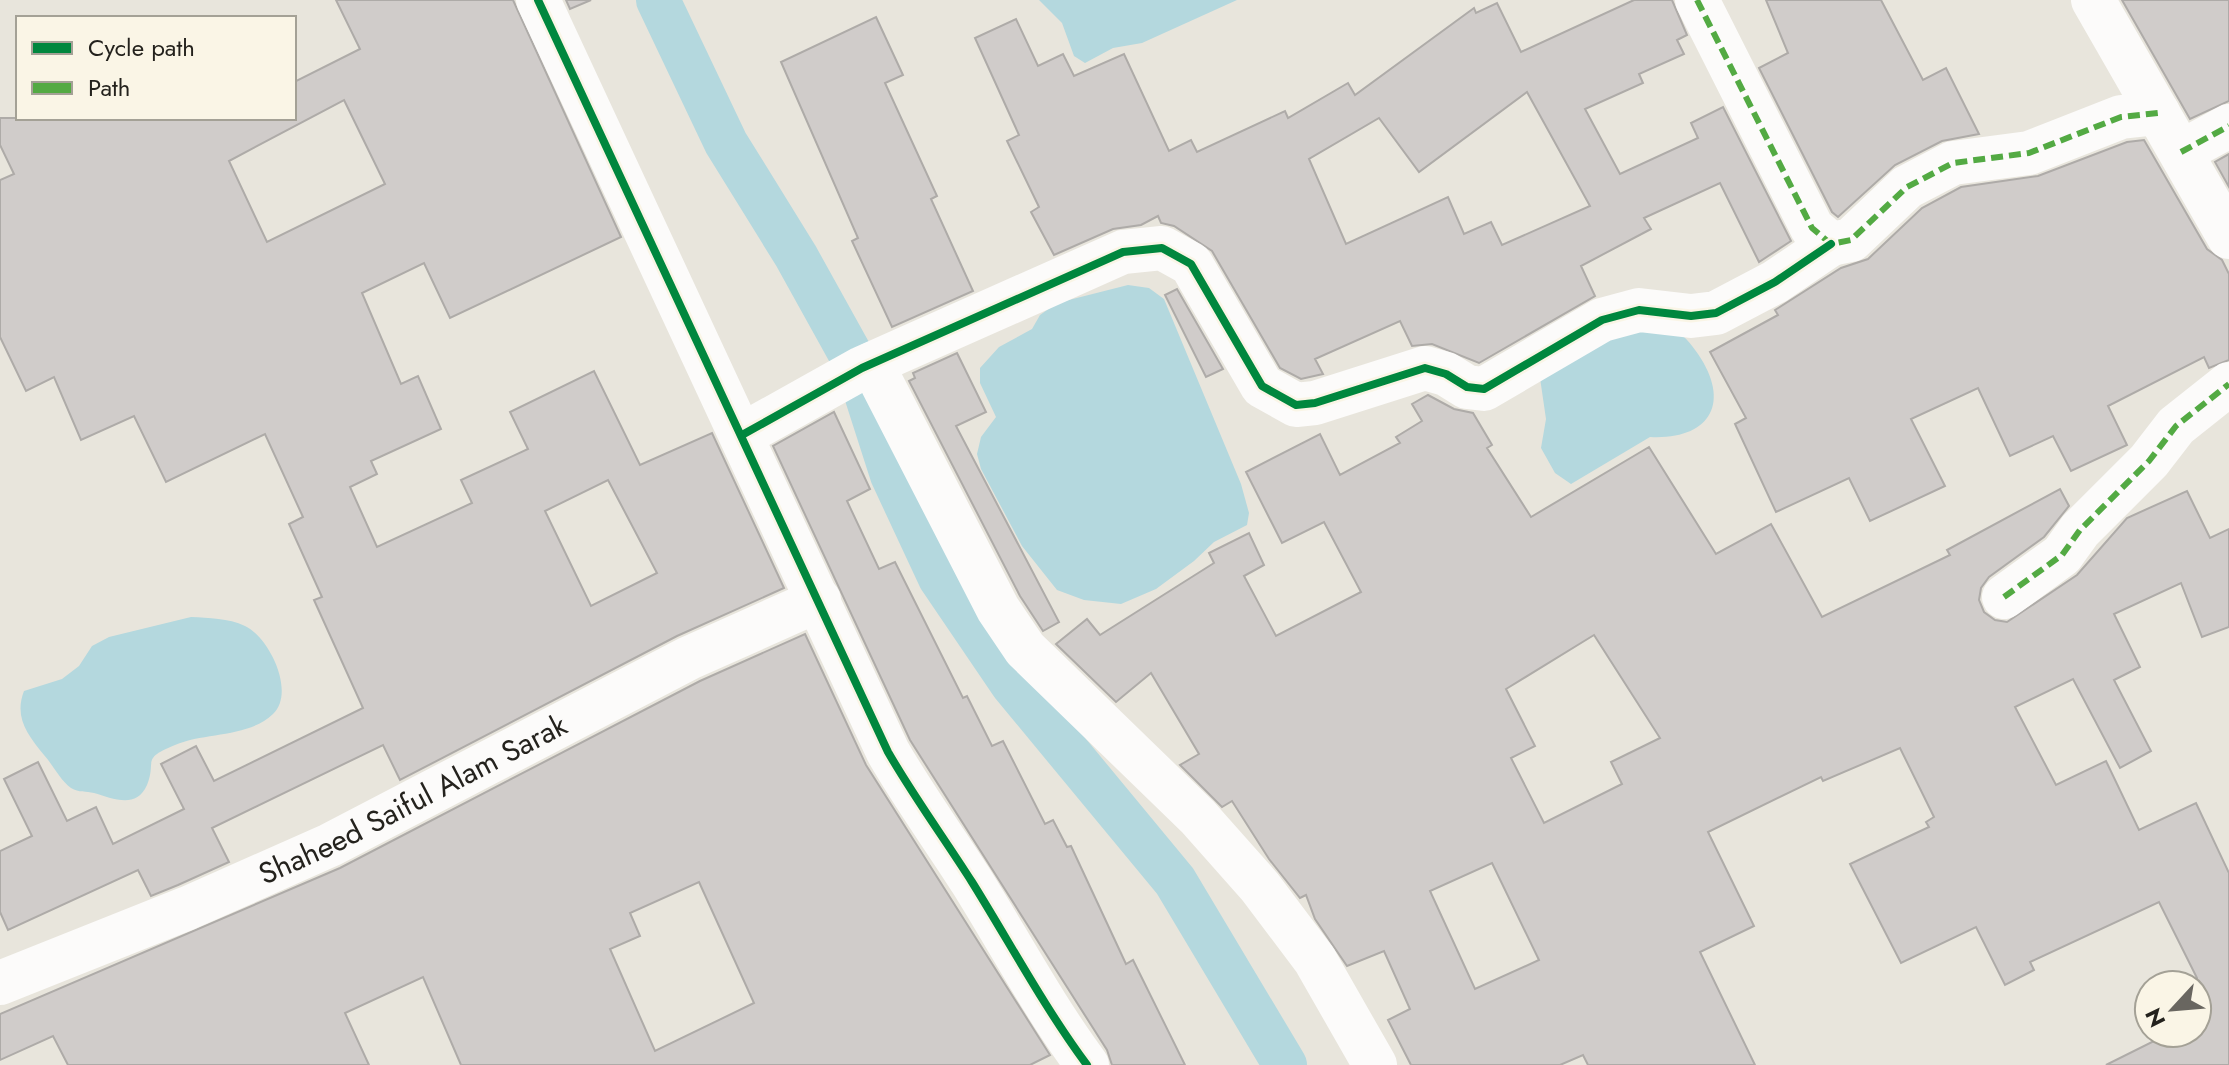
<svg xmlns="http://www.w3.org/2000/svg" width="2229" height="1065" font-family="Jost,sans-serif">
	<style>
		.water { fill: #b4d8de }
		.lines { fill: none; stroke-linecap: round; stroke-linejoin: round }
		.canal { stroke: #b4d8de; stroke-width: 44 }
		.building { fill: #d0ccca; stroke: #aeaba8; stroke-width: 2; fill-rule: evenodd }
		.minor { stroke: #fcfbfa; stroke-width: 44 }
		.quiet { stroke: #53aa43; stroke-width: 6; stroke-dasharray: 12 6; stroke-linecap: butt }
		.cycleway-casing { stroke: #faf5e6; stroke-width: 13 }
		.cycleway { stroke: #00873e; stroke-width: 8 }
		.labels { text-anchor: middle; stroke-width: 8; stroke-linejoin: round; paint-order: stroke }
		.street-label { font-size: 30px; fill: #24221d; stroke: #faf5e6 }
	</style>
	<rect width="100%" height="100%" fill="#e8e5dc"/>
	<g class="water">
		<polygon points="1039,0 1237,0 1142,43 1113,48 1085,63 1074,56 1062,23"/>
		<polygon points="1128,285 1149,288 1164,299 1241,484 1249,513 1247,525 1214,542 1194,561 1156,589 1121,604 1084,600 1057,590 1022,546 981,469 977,454 981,437 996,417 980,383 980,368 999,347 1032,329 1040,315 1057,303"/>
		<path d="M1626,327C1639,327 1659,324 1671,329C1683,333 1691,344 1698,354C1732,404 1709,440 1650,437L1571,484L1555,473L1541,448L1546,419L1540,378Z"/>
		<path d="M191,617C209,618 228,618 245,626C269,637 296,692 273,714C248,738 205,732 175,745C140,759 157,761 147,785C136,810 112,798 94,793C86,791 79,793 71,788C60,780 53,765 44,755C27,734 14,717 24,691L62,679L79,666L92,646L109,637Z"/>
	</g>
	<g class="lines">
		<polyline class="canal" points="658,0 726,143 796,256 857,366 892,475 940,578 1012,684 1175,881 1285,1065"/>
	</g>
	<g class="building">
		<path d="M336,0H513L621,237L450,318L424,263L362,293L401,384L418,376L441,429L371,461L377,474L350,487L377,547L472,503L461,480L528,449L510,412L594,371L640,465L712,433L784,588L677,636L400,780L383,745L212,828L229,862L178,885L151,896L138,870L8,930L0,912V851L32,836L4,779L38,762L67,821L96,807L113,844L184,809L161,764L196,746L214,781L363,708L314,600L322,597L289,524L303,517L265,434L166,482L134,416L81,440L54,377L26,391L0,337V180L14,174L0,145V118H294V82L360,49ZM344,100L385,184L267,242L229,161ZM608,480L657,573L591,606L545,511Z"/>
		<polygon points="566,0 591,0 570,9"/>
		<path d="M1634,0H1672L1687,35L1677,40L1684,54L1639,74L1643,83L1585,109L1620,174L1698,138L1691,123L1723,107L1791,241L1759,262L1720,183L1644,218L1651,229L1581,266L1595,296L1479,363L1432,344L1412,346L1400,321L1315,359L1323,374L1301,379L1280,368L1212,251L1174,226L1161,223L1158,216L1141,225L1113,229L1054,255L1031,212L1039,207L1007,141L1019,135L975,38L1016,19L1038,66L1063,54L1074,76L1124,54L1169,151L1191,140L1197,152L1285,111L1288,118L1348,83L1355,95L1474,8L1476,13L1497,3L1521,52ZM1527,92L1590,206L1502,245L1491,222L1464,234L1448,197L1346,244L1309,159L1379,118L1419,172Z"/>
		<polygon points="1766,0 1881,0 1923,80 1946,68 1979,134 1942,141 1895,165 1838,217 1832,212 1759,68 1788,53"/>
		<polygon points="2122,0 2229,0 2229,101 2190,119"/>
		<polygon points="876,17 903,75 885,83 937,196 931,199 973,291 892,327 852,241 858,238 781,62"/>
		<polygon points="2144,140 2207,249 2222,260 2229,274 2229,360 2209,368 2204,357 2108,406 2127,445 2071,471 2053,436 2010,456 1978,388 1911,419 1945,486 1870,521 1849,478 1776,512 1735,424 1746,418 1710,352 1778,315 1775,310 1841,268 1868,259 1922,208 1961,187 2038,176 2127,142"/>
		<polygon points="2229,154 2229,187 2215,162"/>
		<polygon points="1177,289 1223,369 1206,377 1165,295"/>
		<polygon points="957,353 986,412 956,426 1059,622 1043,631 1020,596 909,381 915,378 913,373"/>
		<path d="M1428,395L1454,409L1473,413L1492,445L1487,448L1531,517L1649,447L1716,554L1771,524L1822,617L1950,555L1947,550L2060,489L2069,506L2044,537L1989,577L1981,588L1979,600L1984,612L1995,620L2007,622L2077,575L2127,518L2187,491L2210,538L2229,529V627L2202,637L2181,583L2114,614L2140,667L2114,680L2151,751L2120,768L2073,679L2015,707L2056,785L2106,761L2139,830L2196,803L2229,873V1065H2106L2170,1033H2197V978L2159,902L2030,962L2034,970L2005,985L1976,927L1901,963L1850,864L1929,827L1926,822L1934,817L1900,748L1823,781L1821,777L1708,832L1754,926L1700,952L1755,1065H1588L1583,1055L1560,1065H1411L1388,1020L1410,1009L1384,951L1347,966L1315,919L1306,895L1300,898L1269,859L1232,801L1222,807L1180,765L1199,754L1151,673L1116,702L1056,644L1087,619L1100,635L1214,563L1209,553L1249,533L1264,565L1244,576L1276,636L1361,592L1324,522L1282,543L1246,472L1320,434L1340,475L1400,443L1396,437L1422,421L1412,404ZM1594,635L1660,738L1611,762L1622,784L1544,823L1511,758L1535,746L1506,689ZM1492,863L1539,960L1475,989L1430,891Z"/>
		<polygon points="834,412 870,489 847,501 879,569 895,562 963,698 967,696 992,746 1003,741 1045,824 1053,820 1067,847 1071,846 1126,964 1133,960 1185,1065 1112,1065 1107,1050 910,740 773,446"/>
		<path d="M805,634L866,765L1050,1055L1030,1065H461L423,977L345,1013L369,1065H68L53,1036L0,1060V1014L340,868L700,681ZM699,882L754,1003L655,1051L610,949L640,936L630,913Z"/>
	</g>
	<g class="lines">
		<g class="minor">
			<path d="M538,0L888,752C914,797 944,838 972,882C1010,943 1044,1007 1087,1065"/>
			<polyline points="1697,0 1812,228 1831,244 1851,240 1907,187 1953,163 2029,153 2121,117 2158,113"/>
			<polyline points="2093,0 2229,237"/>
			<polyline points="2181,152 2229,126"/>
			<polyline points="872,364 998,609 1025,649 1198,817 1260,887 1315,960 1375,1065"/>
			<polyline points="742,435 862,368 1123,252 1162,248 1191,264 1262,386 1296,405 1315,403 1425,368 1446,374 1467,387 1484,389 1602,320 1639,310 1691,316 1716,313 1775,282 1831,244"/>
			<polyline points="2004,597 2062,555 2080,530 2149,461 2176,426 2229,384"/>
			<path id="s1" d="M0,983L188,908L330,845L689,658L819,600"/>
		</g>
		<g class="quiet">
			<polyline points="1697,0 1812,228 1831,244 1851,240 1907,187 1953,163 2029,153 2121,117 2158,113"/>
			<polyline points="2181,152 2229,126"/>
			<polyline points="2004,597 2062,555 2080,530 2149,461 2176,426 2229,384"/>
		</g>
		<g class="cycleway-casing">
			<g id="cycleway">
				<path d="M538,0L888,752C914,797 944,838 972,882C1010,943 1044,1007 1087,1065"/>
				<polyline points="742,435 862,368 1123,252 1162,248 1191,264 1262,386 1296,405 1315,403 1425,368 1446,374 1467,387 1484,389 1602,320 1639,310 1691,316 1716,313 1775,282 1831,244"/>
			</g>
		</g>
		<use href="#cycleway" class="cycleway"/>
	</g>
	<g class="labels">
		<g class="street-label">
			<text dy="10" stroke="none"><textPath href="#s1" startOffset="452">Shaheed Saiful Alam Sarak</textPath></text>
		</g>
	</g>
	<rect x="16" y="16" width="280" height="104" fill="#faf5e6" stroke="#a4a196" stroke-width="2"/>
	<rect x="32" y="42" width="40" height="12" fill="#00873e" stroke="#a4a196" stroke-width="2"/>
	<text x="88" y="56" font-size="24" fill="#24221d">Cycle path</text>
	<rect x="32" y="82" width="40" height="12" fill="#53aa43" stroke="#a4a196" stroke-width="2"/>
	<text x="88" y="96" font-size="24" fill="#24221d">Path</text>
	<g transform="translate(2173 1009) rotate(244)"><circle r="38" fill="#faf5e6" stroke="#a4a196" stroke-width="2"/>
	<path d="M0-6L14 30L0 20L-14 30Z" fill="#696660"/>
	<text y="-12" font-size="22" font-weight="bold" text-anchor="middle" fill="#24221d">N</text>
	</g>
</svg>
